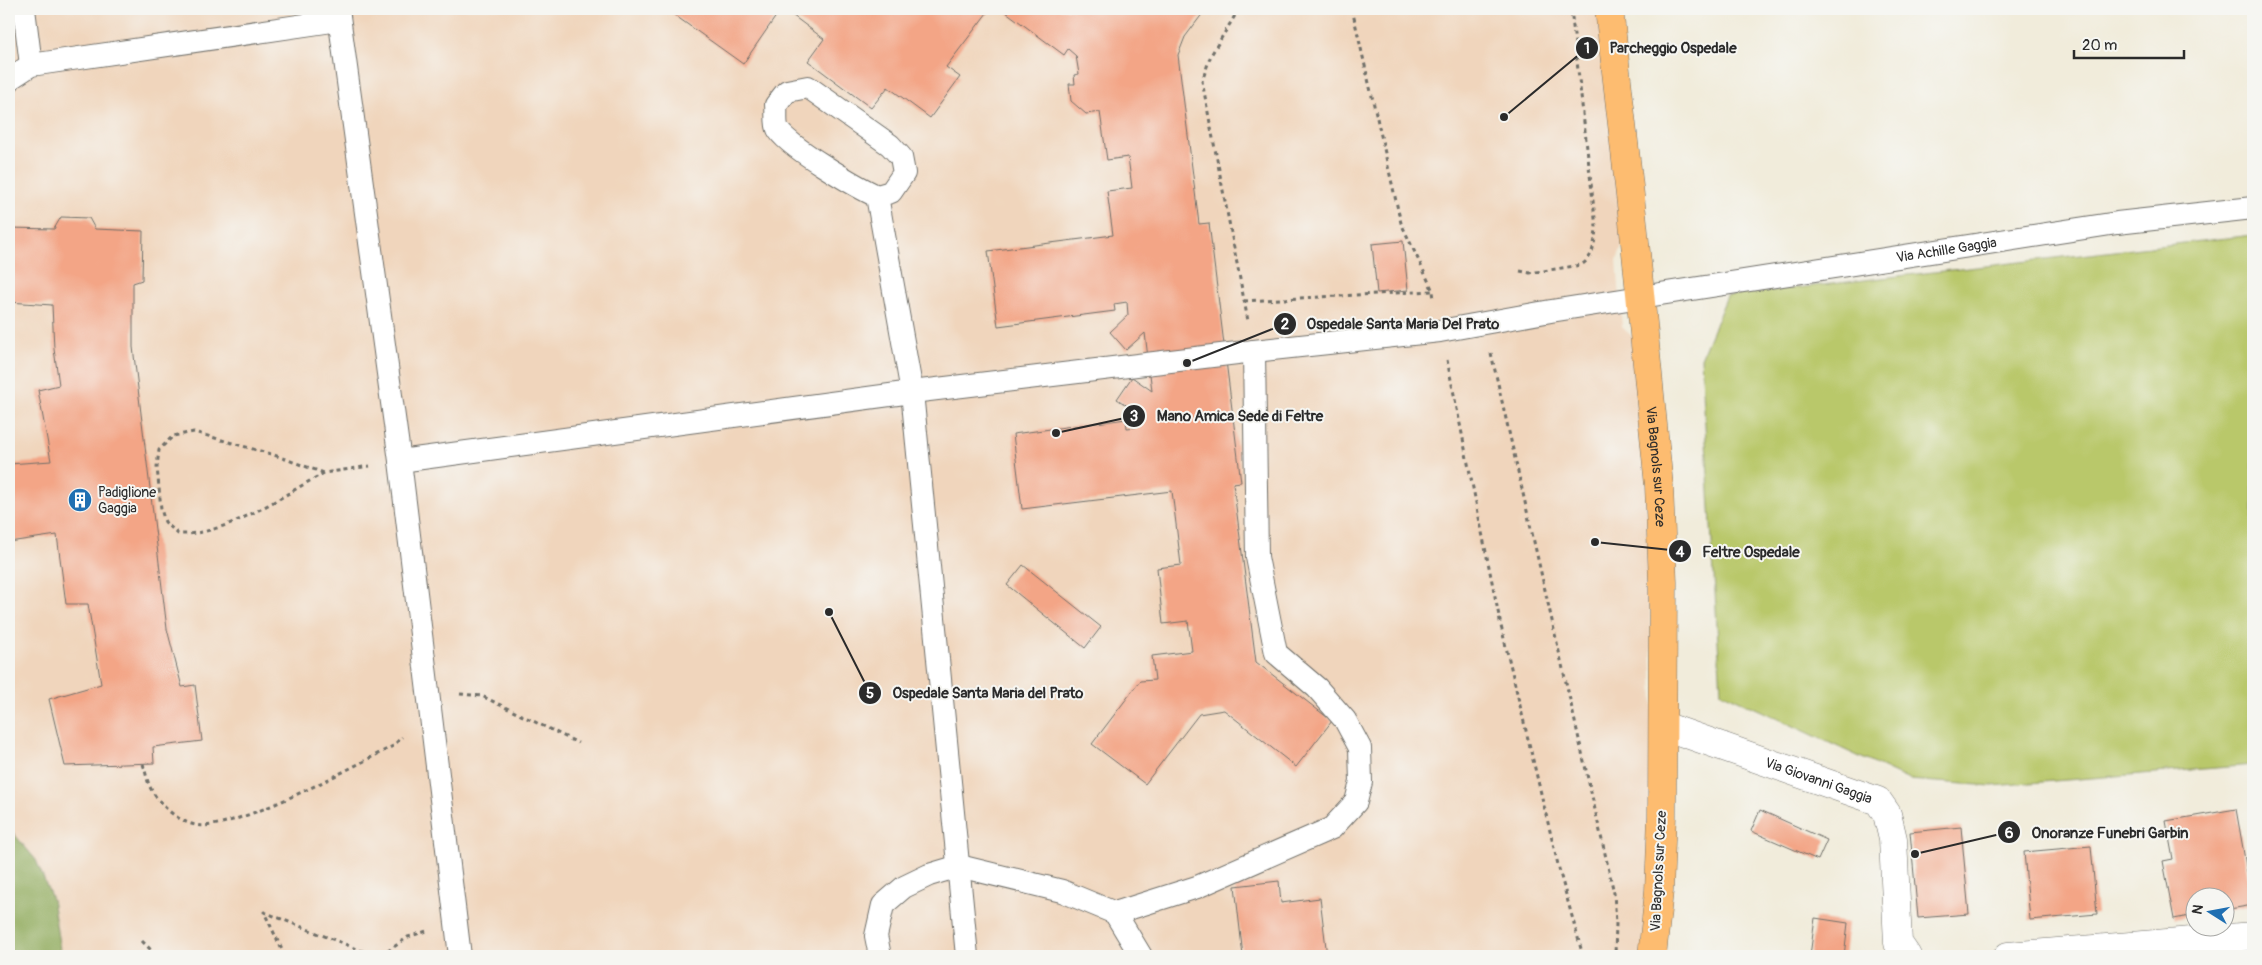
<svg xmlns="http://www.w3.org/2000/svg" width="2262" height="965" font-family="Pangolin,sans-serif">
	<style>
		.built { fill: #f0d5bc }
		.green { fill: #b9c86a; stroke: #727a4a }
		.forest { fill: #92ac5e; stroke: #5e6c44 }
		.building { fill: #f3a586 }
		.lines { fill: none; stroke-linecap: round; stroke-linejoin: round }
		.service-casing { stroke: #706f69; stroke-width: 24 }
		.minor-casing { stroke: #706f69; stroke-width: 29 }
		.primary-casing { stroke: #706f69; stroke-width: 29 }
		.path { stroke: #706f69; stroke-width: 3; stroke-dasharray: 4 4; stroke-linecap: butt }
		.service { stroke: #fff; stroke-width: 22 }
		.minor { stroke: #fff; stroke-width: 28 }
		.primary { stroke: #fdbc70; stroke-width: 28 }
		.labels { text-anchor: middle; stroke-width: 4; stroke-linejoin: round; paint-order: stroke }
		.street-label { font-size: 14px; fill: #2b2b2b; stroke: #f6f6f2 }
		.poi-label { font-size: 14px; fill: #2b2b2b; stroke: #f6f6f2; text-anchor: start }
		.leader { fill: none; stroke: #2b2b2b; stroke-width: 2 }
		.callout-dot { fill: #2b2b2b; stroke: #f6f6f2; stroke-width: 2 }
		.mark-label { font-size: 15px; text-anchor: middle; font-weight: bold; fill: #fff }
		.callout-label { font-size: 15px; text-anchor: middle; font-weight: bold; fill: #2b2b2b; stroke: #f6f6f2; stroke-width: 4; stroke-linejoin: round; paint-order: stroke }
	</style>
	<rect width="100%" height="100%" fill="#f6f6f2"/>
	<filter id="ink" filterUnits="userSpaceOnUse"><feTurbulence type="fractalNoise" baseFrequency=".02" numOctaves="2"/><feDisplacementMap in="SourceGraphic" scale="10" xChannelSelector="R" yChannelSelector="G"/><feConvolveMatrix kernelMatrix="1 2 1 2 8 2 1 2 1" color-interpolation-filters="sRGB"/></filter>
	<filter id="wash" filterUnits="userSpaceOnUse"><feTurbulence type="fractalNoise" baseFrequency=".0096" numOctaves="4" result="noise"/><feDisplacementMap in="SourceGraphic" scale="20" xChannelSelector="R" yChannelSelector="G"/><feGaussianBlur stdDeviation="1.12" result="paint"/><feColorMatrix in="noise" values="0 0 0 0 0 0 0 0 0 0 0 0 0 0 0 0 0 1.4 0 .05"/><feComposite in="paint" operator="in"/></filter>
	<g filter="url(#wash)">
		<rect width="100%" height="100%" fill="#f1ecdb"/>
		<polygon class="built" points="9,9 1610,9 1632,220 1617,260 1622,327 1642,346 1658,879 1649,956 9,956"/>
		<polygon class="green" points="2253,235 2253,765 1992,786 1909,780 1721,692 1701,358 1727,296"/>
		<polygon class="forest" points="9,828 36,860 52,899 61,956 9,956"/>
		<g id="blocks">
			<g class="building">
				<polygon points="666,9 781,9 743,64"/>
				<polygon points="784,9 990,9 946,67 960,77 930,118 888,87 871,108 808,61 824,39"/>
				<polygon points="1002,9 1206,9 1185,37 1178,55 1199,224 1209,223 1241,482 1233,483 1256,662 1332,721 1296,767 1224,710 1199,714 1145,784 1092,744 1140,681 1155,680 1152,656 1192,651 1188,621 1163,624 1157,568 1181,565 1172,491 1022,509 1013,434 1126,419 1127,428 1136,427 1143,416 1117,399 1132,377 1152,391 1145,333 1126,350 1110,332 1128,315 1127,302 1114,304 1115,311 998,326 988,251 1113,235 1107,191 1132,188 1128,157 1107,160 1100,112 1086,114 1071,101 1069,84 1075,84 1074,75 1079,74 1076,56 1068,49 1064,55"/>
				<polygon points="61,217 89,218 95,229 143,231 142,280 133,283 133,347 167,629 182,687 195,685 202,741 153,747 154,763 65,766 49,699 101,684 88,604 66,604 57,535 9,542 9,464 51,461 38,390 59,385 54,349 52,305 9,302 9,228 54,229"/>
				<polygon points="1403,241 1408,290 1377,293 1372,244"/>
				<polygon points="1023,565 1101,627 1085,648 1007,585"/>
				<polygon points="2236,809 2253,905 2224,910 2224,898 2194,898 2194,915 2174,919 2163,861 2173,859 2166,821"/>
				<polygon points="1760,810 1827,840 1818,860 1751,831"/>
				<polygon points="1961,827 1969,914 1918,918 1910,832"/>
				<polygon points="2091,846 2097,914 2030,920 2024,852"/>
				<polygon points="1279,881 1281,903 1320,898 1327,956 1243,956 1235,886"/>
				<polygon points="1815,918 1848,923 1844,956 1810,956"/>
			</g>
		</g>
	</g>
	<g filter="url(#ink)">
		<use href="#blocks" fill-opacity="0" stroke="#706f69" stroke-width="1"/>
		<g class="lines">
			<g class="service-casing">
				<g id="service">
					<polyline points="24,9 31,65"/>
					<polyline points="338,9 400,461 460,956"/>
					<polyline points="9,81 11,78 31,65 339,20"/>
					<path d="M808,87L890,145L901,157L904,173L891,192L877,196C859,188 785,145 778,129C775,123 777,112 776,105L787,91Z"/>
					<polyline points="877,196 912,392 967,956"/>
					<path id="s1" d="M400,461L912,392L1254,351L1440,331L1551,311L2117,223L2253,208"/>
					<polyline points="1115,913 1197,887 1332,828 1356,802 1361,782 1360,748 1345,720 1317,688 1276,653 1257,557 1254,351"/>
					<polyline points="880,956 876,936 883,905 904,887 929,875 959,866 1062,891 1115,913 1141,956"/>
				</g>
			</g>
			<g class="minor-casing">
				<g id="minor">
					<path id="s2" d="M1664,726L1878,801L1887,814L1893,839L1898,943L1907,956"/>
					<polyline points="2008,956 2253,936"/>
				</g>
			</g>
			<g class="primary-casing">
				<g id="primary">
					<path id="s3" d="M1609,9L1633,222L1659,486L1663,582L1662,816L1659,891L1652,956"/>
				</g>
			</g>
			<g class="path">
				<polyline points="1239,9 1211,55 1202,81 1248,321"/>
				<polyline points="1352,9 1401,223 1433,291 1434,300"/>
				<path d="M1520,271L1530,273L1581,265C1594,258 1595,240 1596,227L1571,9"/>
				<polyline points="1244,301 1433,291"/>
				<polyline points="1491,353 1614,893 1616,923 1615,956"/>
				<polyline points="1447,360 1501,626 1560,873 1583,956"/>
				<path d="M324,473C281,496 227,536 178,534L165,522L161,509L157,467L159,450L173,436L194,432L274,455L324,473L370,466"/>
				<polyline points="460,694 482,696 578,743"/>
				<path d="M143,764C146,772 147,782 151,789C160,805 177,821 195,825C230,834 356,765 393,746L402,737"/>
				<polyline points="142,941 157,956"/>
				<polyline points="285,956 264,912 375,956"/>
				<polyline points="381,956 408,937 427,931"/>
			</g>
			<use href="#service" class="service"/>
			<use href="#minor" class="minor"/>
			<use href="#primary" class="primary"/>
		</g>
	</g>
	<defs>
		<g id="building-disc" transform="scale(1.25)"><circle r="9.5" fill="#1f6fb2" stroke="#f6f6f2"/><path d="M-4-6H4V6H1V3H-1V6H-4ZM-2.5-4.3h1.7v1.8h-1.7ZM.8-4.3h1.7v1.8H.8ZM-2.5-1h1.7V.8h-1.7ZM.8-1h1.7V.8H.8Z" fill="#fff"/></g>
	</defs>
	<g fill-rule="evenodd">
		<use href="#building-disc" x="80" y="500"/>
	</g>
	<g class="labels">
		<g class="street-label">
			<text dy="5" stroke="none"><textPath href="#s1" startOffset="1561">Via Achille Gaggia</textPath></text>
			<text dy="5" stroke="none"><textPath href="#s3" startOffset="460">Via Bagnols sur Ceze</textPath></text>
			<text dy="5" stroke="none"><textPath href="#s2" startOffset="164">Via Giovanni Gaggia</textPath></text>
			<text transform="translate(1658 871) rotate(-87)" y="5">Via Bagnols sur Ceze</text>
		</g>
		<g class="poi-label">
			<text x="98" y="497">Padiglione<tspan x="98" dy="16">Gaggia</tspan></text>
		</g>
	</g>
	<path class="leader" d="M1504 117L1587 48M1187 363L1285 324M1056 433L1134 416M1595 542L1680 551M829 612L870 693M1915 854L2009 832"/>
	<g class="callout-dot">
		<circle cx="1504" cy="117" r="5"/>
		<circle cx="1187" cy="363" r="5"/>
		<circle cx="1056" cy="433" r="5"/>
		<circle cx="1595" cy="542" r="5"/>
		<circle cx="829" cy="612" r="5"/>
		<circle cx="1915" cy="854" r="5"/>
		<circle cx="1587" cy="48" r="12"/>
		<circle cx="1285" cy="324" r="12"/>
		<circle cx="1134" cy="416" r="12"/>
		<circle cx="1680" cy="551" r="12"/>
		<circle cx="870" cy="693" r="12"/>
		<circle cx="2009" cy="832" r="12"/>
	</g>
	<g class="mark-label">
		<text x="1587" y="53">1</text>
		<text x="1285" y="329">2</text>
		<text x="1134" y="421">3</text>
		<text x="1680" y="557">4</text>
		<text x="870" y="698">5</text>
		<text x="2009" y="838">6</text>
	</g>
	<g class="callout-label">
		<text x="1673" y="53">Parcheggio Ospedale</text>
		<text x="1403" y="329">Ospedale Santa Maria Del Prato</text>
		<text x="1240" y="421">Mano Amica Sede di Feltre</text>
		<text x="1751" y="557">Feltre Ospedale</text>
		<text x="988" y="698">Ospedale Santa Maria del Prato</text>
		<text x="2110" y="838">Onoranze Funebri Garbin</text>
	</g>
	<rect width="2262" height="965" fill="none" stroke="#f6f6f2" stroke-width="30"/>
	<g transform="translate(2210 912) rotate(281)"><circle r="24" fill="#f6f6f2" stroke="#a5a5a2"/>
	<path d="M0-4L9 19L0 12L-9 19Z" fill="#1f6fb2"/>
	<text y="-8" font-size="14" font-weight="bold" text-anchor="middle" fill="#2b2b2b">N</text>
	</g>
	<path d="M2074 50v8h110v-8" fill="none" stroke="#2b2b2b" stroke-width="2.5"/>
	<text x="2082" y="50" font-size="15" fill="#2b2b2b" stroke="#f6f6f2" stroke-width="4" paint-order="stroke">20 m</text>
</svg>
